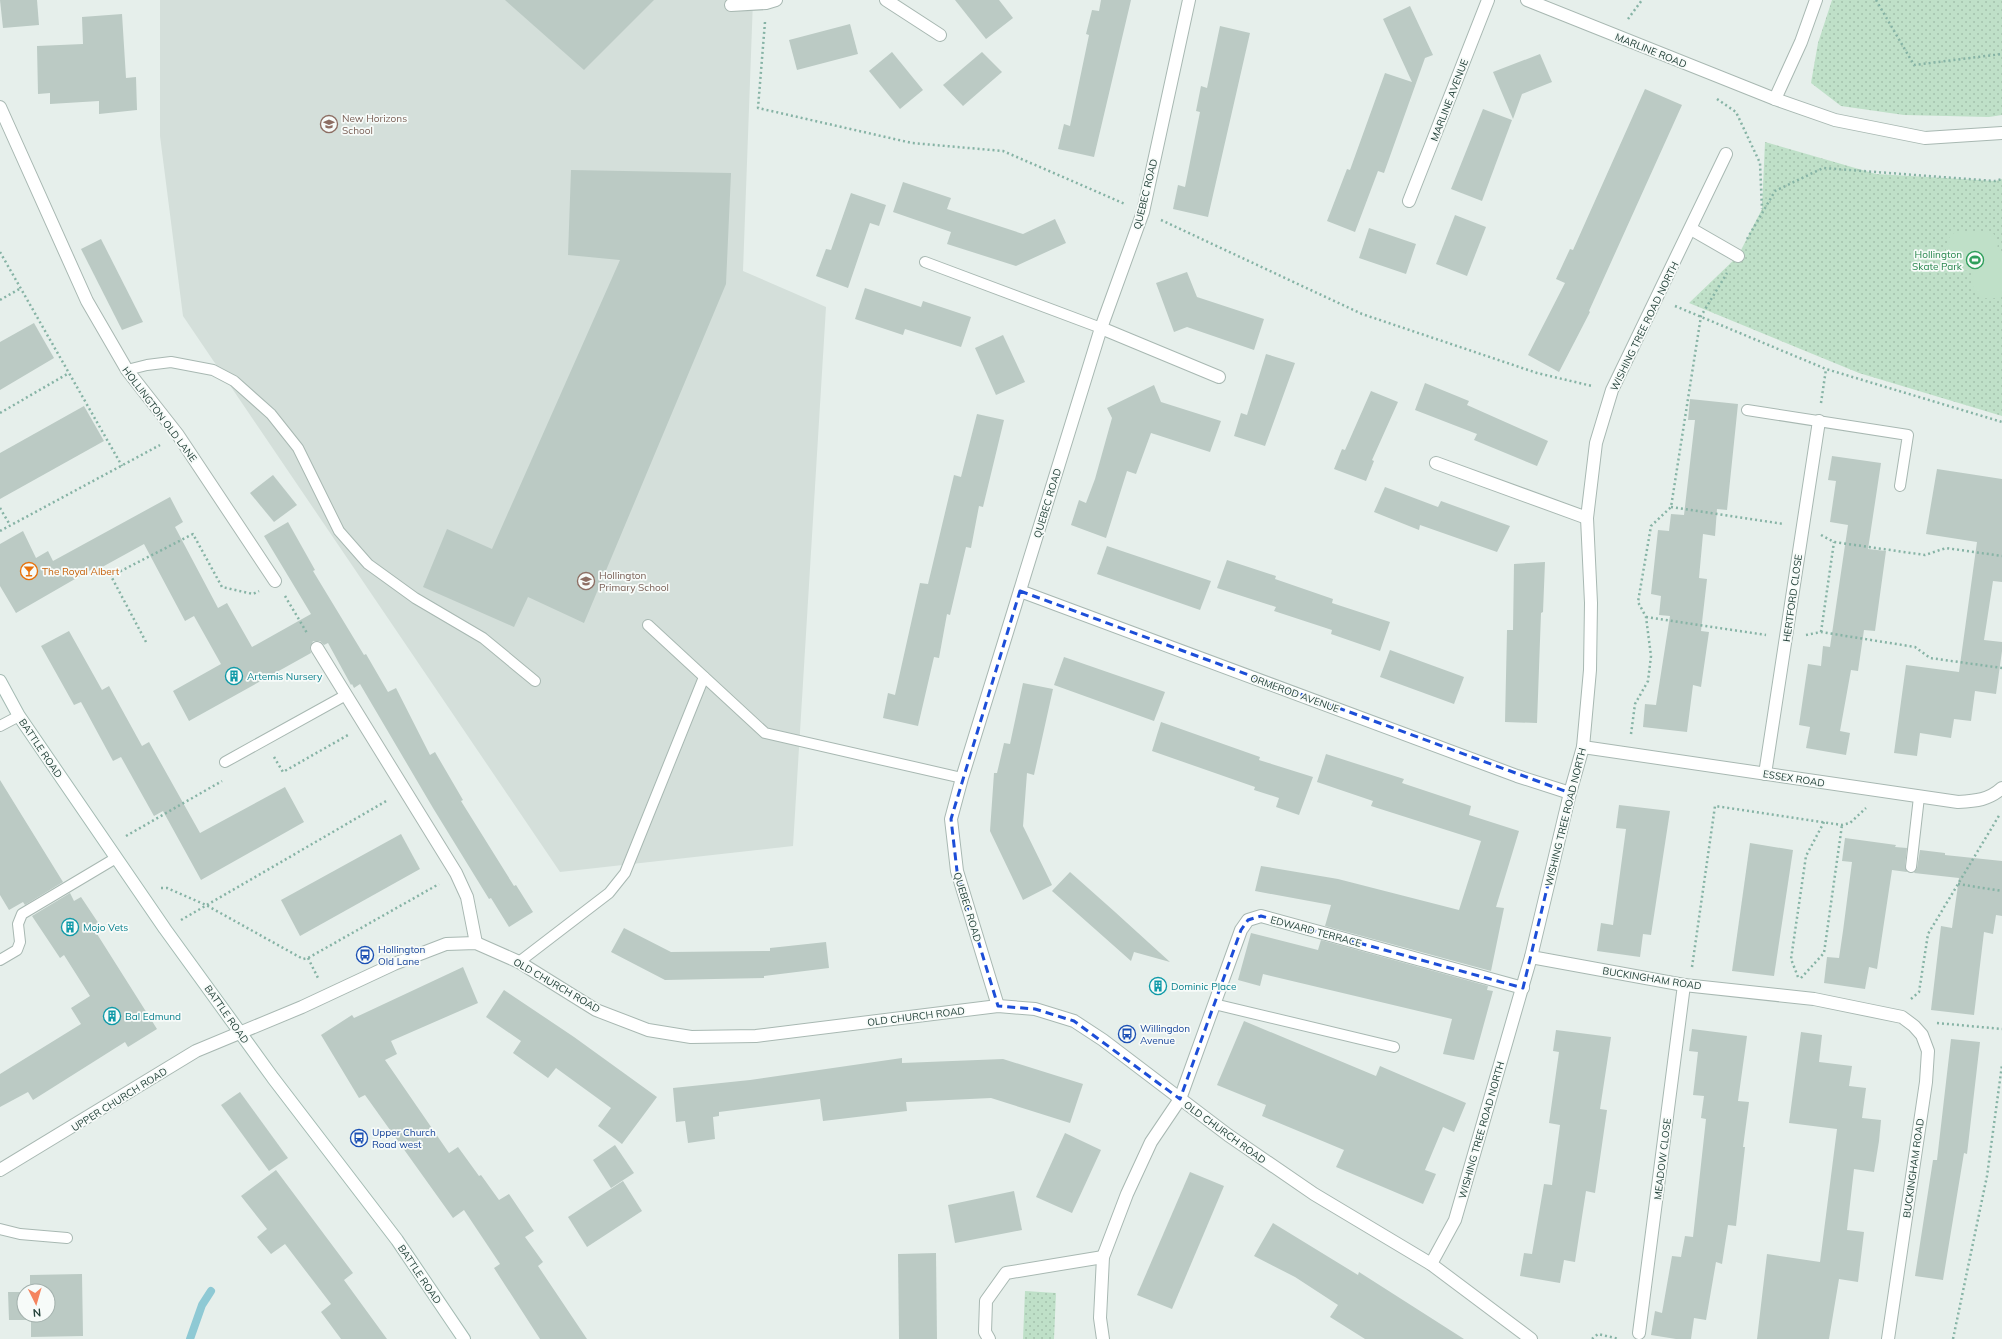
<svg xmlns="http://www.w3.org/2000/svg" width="2002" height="1339" font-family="Mulish,sans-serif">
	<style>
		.built { fill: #d4dfda }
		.green { fill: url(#green-dots) }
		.pitch { fill: #bfe0c8 }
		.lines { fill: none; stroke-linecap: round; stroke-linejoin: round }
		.stream { stroke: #8ec9d4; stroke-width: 8 }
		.building { fill: #bbcac4 }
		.service-casing { stroke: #a8b8b2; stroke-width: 12 }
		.minor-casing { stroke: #a8b8b2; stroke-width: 14 }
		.tertiary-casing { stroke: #a8b8b2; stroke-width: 14 }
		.secondary-casing { stroke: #a4bbb3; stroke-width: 14 }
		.path { stroke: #86b3a5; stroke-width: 2.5; stroke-dasharray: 2 3; stroke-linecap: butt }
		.service { stroke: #fff; stroke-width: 10 }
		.minor { stroke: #fff; stroke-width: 12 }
		.tertiary { stroke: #fff; stroke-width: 12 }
		.secondary { stroke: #fff; stroke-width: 12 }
		.marked { fill: none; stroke: #1d4ed8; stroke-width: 3; stroke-dasharray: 8 5; stroke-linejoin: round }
		.labels { text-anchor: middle; stroke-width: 3.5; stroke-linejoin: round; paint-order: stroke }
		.street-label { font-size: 10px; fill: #24423a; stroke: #f7fbf9 }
		.education-label { font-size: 10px; fill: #785e54; stroke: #f7fbf9; text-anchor: start }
		.leisure-label { font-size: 10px; fill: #27864d; stroke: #f7fbf9; text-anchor: end }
		.food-label { font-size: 10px; fill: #c56008; stroke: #f7fbf9; text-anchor: start }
		.culture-label { font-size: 10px; fill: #0d838f; stroke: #f7fbf9; text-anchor: start }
		.transit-label { font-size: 10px; fill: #164399; stroke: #f7fbf9; text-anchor: start }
	</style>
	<defs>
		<pattern id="green-dots" width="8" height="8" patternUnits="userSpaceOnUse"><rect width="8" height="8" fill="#bfe0c8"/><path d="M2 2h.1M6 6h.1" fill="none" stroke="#a4c1ad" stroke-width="1.8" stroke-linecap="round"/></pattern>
	</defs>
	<rect width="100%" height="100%" fill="#e6efeb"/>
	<polygon class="built" points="160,0 753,0 743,271 826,307 793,846 560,872 183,316 160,136"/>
	<g class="green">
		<polygon points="1832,0 2002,0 2002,115 1989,117 1904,115 1841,106 1811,83 1818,43"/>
		<polygon points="1765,142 1876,174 1995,181 2002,179 2002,416 1859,373 1689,303 1738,256 1762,209"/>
		<polygon points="1025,1291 1056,1293 1054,1339 1023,1339"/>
	</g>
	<path class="pitch" d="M1961,231H1983L1993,233L1998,241L1997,252H2002V297C1977,302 1972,294 1971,271C1946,270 1940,255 1951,234Z"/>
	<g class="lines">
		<polyline class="stream" points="190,1339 202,1305 211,1291"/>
	</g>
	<g class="building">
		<polygon points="0,0 37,0 39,25 3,28"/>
		<polygon points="505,0 654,0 584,70"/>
		<polygon points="955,0 999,0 1013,18 986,39"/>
		<polygon points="1101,0 1131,0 1094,157 1058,149 1064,124 1070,126 1089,35 1086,34 1092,10 1099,11"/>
		<polygon points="1410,6 1433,55 1425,58 1384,173 1378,171 1355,232 1327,221 1347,169 1350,170 1385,73 1412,82 1383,19"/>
		<polygon points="122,14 126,78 136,77 137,110 99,114 99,101 50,104 50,93 38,94 37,46 83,44 82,17"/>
		<polygon points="850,24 858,54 797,70 789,40"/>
		<polygon points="1220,26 1250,33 1208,217 1173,209 1178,185 1185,187 1200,112 1196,111 1201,86 1207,88"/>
		<polygon points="892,52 923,90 900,109 869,71"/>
		<polygon points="982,52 1002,72 963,106 943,85"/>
		<polygon points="1540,54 1552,82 1522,94 1513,119 1493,72"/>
		<polygon points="1645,89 1682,105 1589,311 1590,312 1559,372 1528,355 1565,283 1556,279 1570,249 1573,250"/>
		<polygon points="1483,109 1512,120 1482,201 1451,189"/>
		<polygon points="571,170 731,173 726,284 584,623 528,597 514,627 423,587 447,529 492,549 620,260 568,255"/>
		<polygon points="903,182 951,198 947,209 1023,234 1055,219 1066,243 1016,266 947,244 951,232 893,212"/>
		<polygon points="851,193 886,205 879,226 870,223 848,288 816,276 826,249 831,250"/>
		<polygon points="1455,215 1486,227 1467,276 1436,264"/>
		<polygon points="1369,228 1416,244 1406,274 1359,258"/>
		<polygon points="101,239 143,322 122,330 81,249"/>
		<polygon points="1187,272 1197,297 1264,319 1254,350 1187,327 1174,332 1156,283"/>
		<polygon points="865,288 921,307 923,301 971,317 961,347 905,329 903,335 855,319"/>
		<polygon points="34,323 54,358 0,390 0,342"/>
		<polygon points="1003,335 1025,382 996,395 975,348"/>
		<polygon points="1266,354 1295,363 1265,446 1234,436 1241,413 1247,415"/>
		<polygon points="1425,383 1469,401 1467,405 1548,441 1537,466 1474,440 1477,434 1415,410"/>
		<polygon points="1154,385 1161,402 1221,421 1210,452 1151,433 1136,474 1127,471 1106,538 1071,525 1079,500 1086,503 1095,479 1112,418 1107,408"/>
		<polygon points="1371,391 1398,402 1372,460 1374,461 1366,481 1334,469 1342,449 1345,450"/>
		<polygon points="1690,399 1738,404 1727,510 1717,509 1715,536 1703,534 1699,578 1707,579 1701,631 1709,632 1701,687 1693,685 1687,732 1643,727 1645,704 1656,705 1670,616 1659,615 1661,596 1651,594 1658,530 1669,531 1671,514 1684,515 1695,420 1688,420"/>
		<polygon points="84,406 104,441 0,499 0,453"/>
		<polygon points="977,414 1004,420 983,507 979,506 971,548 966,547 950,615 947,614 939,658 934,657 918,726 883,718 888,693 895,695 920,583 928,584 954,475 961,477"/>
		<polygon points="1832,456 1881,463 1868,549 1886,551 1875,631 1864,630 1858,671 1851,670 1840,731 1850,733 1846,755 1806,748 1810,727 1799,725 1808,664 1821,666 1823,646 1830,647 1848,525 1830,522 1836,481 1828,480"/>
		<polygon points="1937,469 2002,479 2002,582 1993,581 1984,640 2002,642 2002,651 1996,694 1975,691 1971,721 1954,719 1951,738 1920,733 1917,756 1894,753 1906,665 1959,672 1977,542 1926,534"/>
		<polygon points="273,475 297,505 274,522 250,493"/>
		<polygon points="1385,487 1438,507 1441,501 1510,526 1497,552 1420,525 1419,530 1374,512"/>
		<polygon points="170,497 183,522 175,527 218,608 227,603 252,647 311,614 264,536 288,522 315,570 313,571 364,655 366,654 388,692 396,688 430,755 435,752 463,800 461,801 514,886 516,885 533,912 509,927 491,898 489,899 433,808 360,684 354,688 352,684 351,685 328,643 324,645 320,641 313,641 310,648 311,653 189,721 173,691 221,664 194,616 185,621 144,544 95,571 94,568 16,613 0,586 0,544 23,531 36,558 48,551 53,561"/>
		<polygon points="1107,546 1211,581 1200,610 1097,574"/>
		<polygon points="1227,560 1276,576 1275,579 1333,599 1332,603 1390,622 1380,651 1331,634 1332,630 1274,611 1276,607 1217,588"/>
		<polygon points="1545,562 1543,612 1541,613 1537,723 1505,722 1507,630 1513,630 1514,564"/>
		<polygon points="69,631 102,690 109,686 142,746 149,742 200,833 285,787 304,822 201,880 163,811 154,816 121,757 113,761 81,702 74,705 41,646"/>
		<polygon points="1390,650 1464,677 1454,704 1380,677"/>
		<polygon points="1064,657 1165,692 1154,721 1054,685"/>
		<polygon points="1023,683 1053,689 1034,775 1027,773 1023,826 1052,885 1023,900 990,831 994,773 997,773 1004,743 1010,744"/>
		<polygon points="1161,722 1260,757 1259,760 1313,777 1299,815 1276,807 1279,798 1254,790 1255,787 1152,751"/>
		<polygon points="1326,754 1404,779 1402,783 1471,806 1469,815 1519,831 1496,907 1504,908 1491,971 1325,926 1331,905 1255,891 1261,866 1338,879 1459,910 1481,841 1371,806 1373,801 1317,782"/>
		<polygon points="0,780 63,882 25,905 23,902 9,910 0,895"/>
		<polygon points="1619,805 1670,811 1651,935 1643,934 1640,957 1597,951 1601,923 1613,925 1626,829 1616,828"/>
		<polygon points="401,834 420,869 300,936 281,900"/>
		<polygon points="1845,838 1896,845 1895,847 1907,848 1905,866 1907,872 1892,870 1877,969 1869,967 1865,989 1824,983 1827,957 1839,958 1843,931 1852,862 1842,861"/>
		<polygon points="1750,843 1793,850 1774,976 1732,971"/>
		<polygon points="1920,850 1945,853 1945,855 2002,861 2002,916 1996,915 1993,934 1984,932 1974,1015 1931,1010 1941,926 1952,928 1959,878 1914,873 1917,868"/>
		<polygon points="1070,872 1115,912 1170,962 1134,952 1131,961 1052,891"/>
		<polygon points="70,893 74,901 81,897 103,930 97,934 157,1029 128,1047 125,1042 33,1100 28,1092 0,1107 0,1074 81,1024 71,1008 90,996 64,955 60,958 32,916"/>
		<polygon points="624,928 671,952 770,951 770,948 826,942 829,968 764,976 764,978 665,980 611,952"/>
		<polygon points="1251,933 1318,950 1321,940 1488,986 1487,990 1493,991 1474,1060 1443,1054 1452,1019 1263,974 1260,986 1238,980"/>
		<polygon points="463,967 478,1003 391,1041 397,1054 385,1060 449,1153 458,1147 479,1176 481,1175 499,1200 509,1194 534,1231 525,1237 543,1262 538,1266 587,1339 540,1339 494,1268 500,1264 464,1210 453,1218 365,1095 359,1098 321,1035 352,1015 354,1018"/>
		<polygon points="504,990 574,1037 657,1097 622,1144 598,1126 611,1108 556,1068 548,1078 513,1053 521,1041 486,1017"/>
		<polygon points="1244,1021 1376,1076 1380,1066 1466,1103 1454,1132 1443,1127 1425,1170 1436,1174 1423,1204 1336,1167 1344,1150 1262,1116 1266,1105 1217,1085"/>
		<polygon points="1692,1029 1747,1036 1738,1101 1749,1102 1743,1147 1745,1147 1736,1226 1728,1225 1722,1264 1716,1262 1706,1320 1694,1318 1691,1339 1676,1339 1651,1335 1655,1311 1662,1313 1672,1256 1681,1257 1685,1236 1693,1237 1706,1119 1701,1118 1704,1096 1693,1095 1698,1052 1689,1051"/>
		<polygon points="1556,1030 1611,1037 1600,1109 1607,1110 1595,1193 1586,1191 1575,1262 1564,1260 1560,1283 1520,1276 1524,1253 1532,1254 1544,1184 1552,1185 1560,1125 1549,1123 1559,1052 1553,1051"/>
		<polygon points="1801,1032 1822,1035 1819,1062 1852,1066 1849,1086 1866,1088 1862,1118 1881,1120 1879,1141 1874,1172 1854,1169 1847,1230 1864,1232 1858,1282 1839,1279 1829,1339 1757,1339 1767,1254 1820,1262 1837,1129 1789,1123"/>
		<polygon points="1951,1039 1980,1042 1967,1154 1964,1153 1943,1280 1915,1276 1933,1160 1937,1160"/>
		<polygon points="902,1058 902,1063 1003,1059 1083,1084 1070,1123 991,1098 906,1102 907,1111 823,1121 820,1099 719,1112 719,1116 713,1117 715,1139 688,1143 685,1121 676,1122 673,1088 750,1080"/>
		<polygon points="240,1092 288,1158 269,1171 221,1105"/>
		<polygon points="1065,1133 1101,1150 1072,1213 1036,1197"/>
		<polygon points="615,1145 634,1173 611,1188 593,1160"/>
		<polygon points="276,1170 353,1273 344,1280 387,1339 341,1339 321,1312 331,1304 285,1244 271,1254 257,1237 267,1229 241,1196"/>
		<polygon points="1190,1172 1224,1186 1172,1309 1137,1295"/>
		<polygon points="623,1181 642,1211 587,1247 568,1217"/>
		<polygon points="1014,1191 1022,1230 955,1243 948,1205"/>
		<polygon points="1273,1223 1358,1275 1359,1272 1464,1339 1365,1339 1330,1317 1338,1305 1295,1277 1254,1256"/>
		<polygon points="936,1253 937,1339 899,1339 898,1254"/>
		<polygon points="82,1274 83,1336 31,1337 31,1320 9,1320 8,1292 24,1292 24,1315 48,1315 48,1291 30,1291 30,1275"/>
	</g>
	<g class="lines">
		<g class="service-casing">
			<g id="service">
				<polyline points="925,262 1101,328"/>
				<polyline points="127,370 147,365 171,362 213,370 234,381 271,414 298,448 339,531 368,564 415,598 483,638 535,681"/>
				<polyline points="1747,410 1908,435 1900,486"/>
				<polyline points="648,625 765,733 962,778"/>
				<polyline points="0,726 19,716"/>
				<polyline points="225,762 346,695"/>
				<polyline points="1911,867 1919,797"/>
				<polyline points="0,960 17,950 20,942 18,924 22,914 116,858"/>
				<polyline points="519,962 609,893 625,873 704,677"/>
				<polyline points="1214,1004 1394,1047"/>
				<polyline points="0,1229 20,1234 67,1238"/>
			</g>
		</g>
		<g class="minor-casing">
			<g id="minor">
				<polyline points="886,0 940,35"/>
				<polyline points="731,5 766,3 776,0"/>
				<polyline points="1775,99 1801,42 1816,0"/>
				<polyline points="0,107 87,301 127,370 178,435 275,581"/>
				<polyline points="1409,201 1488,0"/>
				<polyline points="1691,229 1738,256"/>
				<polyline points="1101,328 1219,377"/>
				<polyline points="1436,463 1587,518"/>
				<polyline points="1020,591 1517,776 1570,793"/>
				<polyline points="317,648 456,873 467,897 476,943"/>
				<path d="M1583,747L1958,802C1976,801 1989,800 2002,788"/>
				<polyline points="1765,774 1819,421"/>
				<polyline points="1531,957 1684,985 1814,999 1902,1017 1914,1026 1922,1035 1928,1051 1926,1082 1888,1339"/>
				<polyline points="998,1006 957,871 951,819 962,778 1101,328 1143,212 1189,0"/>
				<polyline points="0,1170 196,1051 302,1007 394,964 446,944 476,943 519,962 596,1010 648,1030 691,1037 756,1036 998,1006 1035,1009 1074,1021 1103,1040 1228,1135 1314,1194 1431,1264 1531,1339"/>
				<polyline points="1431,1264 1455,1220 1531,957 1570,793 1583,747 1590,670 1591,603 1587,518 1596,443 1612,390 1726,154"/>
				<polyline points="1639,1333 1684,985"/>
				<polyline points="989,1339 985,1332 986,1301 1006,1273 1103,1257"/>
				<polyline points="1103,1339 1100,1318 1103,1257 1127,1194 1151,1142 1180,1099 1241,930 1248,920 1261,916 1523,988"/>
			</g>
		</g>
		<g class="tertiary-casing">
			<polyline id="tertiary" points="1527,0 1775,99 1835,120 1925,138 2002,133"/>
		</g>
		<g class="secondary-casing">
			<polyline id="secondary" points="0,681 19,716 165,929 273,1078 397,1240 464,1339"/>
		</g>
		<g class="path">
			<polyline points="1876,0 1914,65 2002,54"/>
			<polyline points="1628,19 1642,0"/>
			<polyline points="765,22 758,108 912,143 1003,151 1125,204"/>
			<polyline points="1717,99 1736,112 1760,163 1762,209"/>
			<polyline points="1161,220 1362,314 1537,373 1592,386"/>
			<polyline points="1747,239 1775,191 1823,168 1995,181 2002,179"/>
			<polyline points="0,252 122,466"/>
			<polyline points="0,300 21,288"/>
			<polyline points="1675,306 1826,369 2002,422"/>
			<polyline points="1821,403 1826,369"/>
			<polyline points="0,413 69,373"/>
			<polyline points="1671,507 1784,524"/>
			<polyline points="0,508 10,525"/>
			<polyline points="0,531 160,445"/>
			<polyline points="1821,535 1834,542 1925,555 1946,548 2002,556"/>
			<polyline points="285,596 307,633"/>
			<polyline points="1646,617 1766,635"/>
			<polyline points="1821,632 1834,542"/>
			<polyline points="1806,635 1821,632 1915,647 1930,658 2002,668"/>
			<polyline points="146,642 111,576 193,534 222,587 253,594 259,591"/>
			<polyline points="1631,734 1635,704 1648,681 1651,656 1646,617 1638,602 1651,526 1671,507 1701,316 1727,273"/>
			<polyline points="274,757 283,772 348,735"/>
			<polyline points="126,836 222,781"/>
			<polyline points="1958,884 2002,891"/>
			<polyline points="161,888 167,888 206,905 303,959 308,958 439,884"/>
			<polyline points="181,920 388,800"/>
			<polyline points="308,958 318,978"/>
			<polyline points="1692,967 1715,806 1842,825 1850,823 1866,808"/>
			<polyline points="1798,977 1791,959 1806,856 1824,822"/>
			<polyline points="1801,978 1824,953 1842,825"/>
			<polyline points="1911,999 1919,992 1928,934 2000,814"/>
			<polyline points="1937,1023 2002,1029"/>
			<polyline points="1592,1339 1598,1334 1619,1339"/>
			<polyline points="1953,1339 1987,1176 2002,1065"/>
		</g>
		<use href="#service" class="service"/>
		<use href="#minor" class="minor"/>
		<use href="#tertiary" class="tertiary"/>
		<use href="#secondary" class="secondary"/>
	</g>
	<path class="marked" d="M1020,591L1570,793L1523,988L1261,916L1248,920L1241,930L1180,1099L1074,1021L1035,1009L998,1006L957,871L951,819Z"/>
	<defs>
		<g id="school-ring" transform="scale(0.9)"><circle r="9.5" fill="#f7fbf9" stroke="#8d6e63" stroke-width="1.5"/><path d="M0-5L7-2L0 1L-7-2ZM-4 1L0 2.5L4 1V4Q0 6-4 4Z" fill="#8d6e63"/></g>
		<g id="stadium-ring" transform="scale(0.9)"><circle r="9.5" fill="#f7fbf9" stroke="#2e9e5b" stroke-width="1.5"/><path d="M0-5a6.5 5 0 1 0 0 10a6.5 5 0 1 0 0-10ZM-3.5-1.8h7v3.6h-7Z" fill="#2e9e5b"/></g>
		<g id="bar-ring" transform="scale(0.9)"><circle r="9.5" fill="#f7fbf9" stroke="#e8710a" stroke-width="1.5"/><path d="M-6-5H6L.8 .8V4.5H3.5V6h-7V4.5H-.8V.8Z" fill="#e8710a"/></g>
		<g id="building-ring" transform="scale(0.9)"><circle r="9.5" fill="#f7fbf9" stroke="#0f9aa8" stroke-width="1.5"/><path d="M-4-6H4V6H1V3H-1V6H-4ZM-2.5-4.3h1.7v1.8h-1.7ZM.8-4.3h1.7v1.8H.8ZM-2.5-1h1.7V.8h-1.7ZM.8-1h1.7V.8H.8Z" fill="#0f9aa8"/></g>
		<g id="bus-ring" transform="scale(0.9)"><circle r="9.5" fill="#f7fbf9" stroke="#1a4fb4" stroke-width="1.5"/><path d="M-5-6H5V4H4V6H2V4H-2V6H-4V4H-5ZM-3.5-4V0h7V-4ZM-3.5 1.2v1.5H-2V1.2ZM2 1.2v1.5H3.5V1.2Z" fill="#1a4fb4"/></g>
	</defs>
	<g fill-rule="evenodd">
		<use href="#school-ring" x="329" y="124"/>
		<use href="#stadium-ring" x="1975" y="260"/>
		<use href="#bar-ring" x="29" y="571"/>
		<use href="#school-ring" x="586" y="581"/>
		<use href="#building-ring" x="234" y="676"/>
		<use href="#building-ring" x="70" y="927"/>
		<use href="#bus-ring" x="365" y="955"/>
		<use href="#building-ring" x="1158" y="986"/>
		<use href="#building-ring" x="112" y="1016"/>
		<use href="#bus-ring" x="1127" y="1034"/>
		<use href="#bus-ring" x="359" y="1138"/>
	</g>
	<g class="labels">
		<g class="street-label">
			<text transform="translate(1651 50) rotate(22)" y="4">MARLINE ROAD</text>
			<text transform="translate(1449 100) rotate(-69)" y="4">MARLINE AVENUE</text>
			<text transform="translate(1145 194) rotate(-76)" y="4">QUEBEC ROAD</text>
			<text transform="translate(1644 326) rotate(-64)" y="4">WISHING TREE ROAD NORTH</text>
			<text transform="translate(160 414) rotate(53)" y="4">HOLLINGTON OLD LANE</text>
			<text transform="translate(1047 503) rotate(-73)" y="4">QUEBEC ROAD</text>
			<text transform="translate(1792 598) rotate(-82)" y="4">HERTFORD CLOSE</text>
			<text transform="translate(1295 693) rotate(20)" y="4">ORMEROD AVENUE</text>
			<text transform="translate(41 748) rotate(56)" y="4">BATTLE ROAD</text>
			<text transform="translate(1794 778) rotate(9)" y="4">ESSEX ROAD</text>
			<text transform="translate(1565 817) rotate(-76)" y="4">WISHING TREE ROAD NORTH</text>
			<text transform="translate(968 907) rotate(73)" y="4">QUEBEC ROAD</text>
			<text transform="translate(1316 931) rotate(15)" y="4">EDWARD TERRACE</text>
			<text transform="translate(1652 978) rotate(9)" y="4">BUCKINGHAM ROAD</text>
			<text transform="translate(557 985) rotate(30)" y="4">OLD CHURCH ROAD</text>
			<text transform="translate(227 1014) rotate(55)" y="4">BATTLE ROAD</text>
			<text transform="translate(916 1016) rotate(-7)" y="4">OLD CHURCH ROAD</text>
			<text transform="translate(119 1099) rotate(-32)" y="4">UPPER CHURCH ROAD</text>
			<text transform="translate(1481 1130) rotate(-74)" y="4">WISHING TREE ROAD NORTH</text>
			<text transform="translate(1225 1132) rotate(36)" y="4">OLD CHURCH ROAD</text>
			<text transform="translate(1662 1159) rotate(-83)" y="4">MEADOW CLOSE</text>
			<text transform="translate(1913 1168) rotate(-82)" y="4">BUCKINGHAM ROAD</text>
			<text transform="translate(420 1274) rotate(56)" y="4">BATTLE ROAD</text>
		</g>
		<g class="education-label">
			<text x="342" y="122">New Horizons<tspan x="342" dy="12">School</tspan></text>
			<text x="599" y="579">Hollington<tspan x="599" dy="12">Primary School</tspan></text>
		</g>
		<g class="leisure-label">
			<text x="1962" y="258">Hollington<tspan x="1962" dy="12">Skate Park</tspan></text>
		</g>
		<g class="food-label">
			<text x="42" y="575">The Royal Albert</text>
		</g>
		<g class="culture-label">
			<text x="247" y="680">Artemis Nursery</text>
			<text x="83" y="931">Mojo Vets</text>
			<text x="1171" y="990">Dominic Place</text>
			<text x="125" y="1020">Bal Edmund</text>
		</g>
		<g class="transit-label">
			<text x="378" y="953">Hollington<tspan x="378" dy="12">Old Lane</tspan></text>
			<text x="1140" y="1032">Willingdon<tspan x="1140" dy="12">Avenue</tspan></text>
			<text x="372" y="1136">Upper Church<tspan x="372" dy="12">Road west</tspan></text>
		</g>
	</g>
	<g transform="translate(36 1303) rotate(175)"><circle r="19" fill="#f7fbf9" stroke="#a3b1ad"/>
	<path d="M0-3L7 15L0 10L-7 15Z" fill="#f4845f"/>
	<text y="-6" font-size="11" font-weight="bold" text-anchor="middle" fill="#24423a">N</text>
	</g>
</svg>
